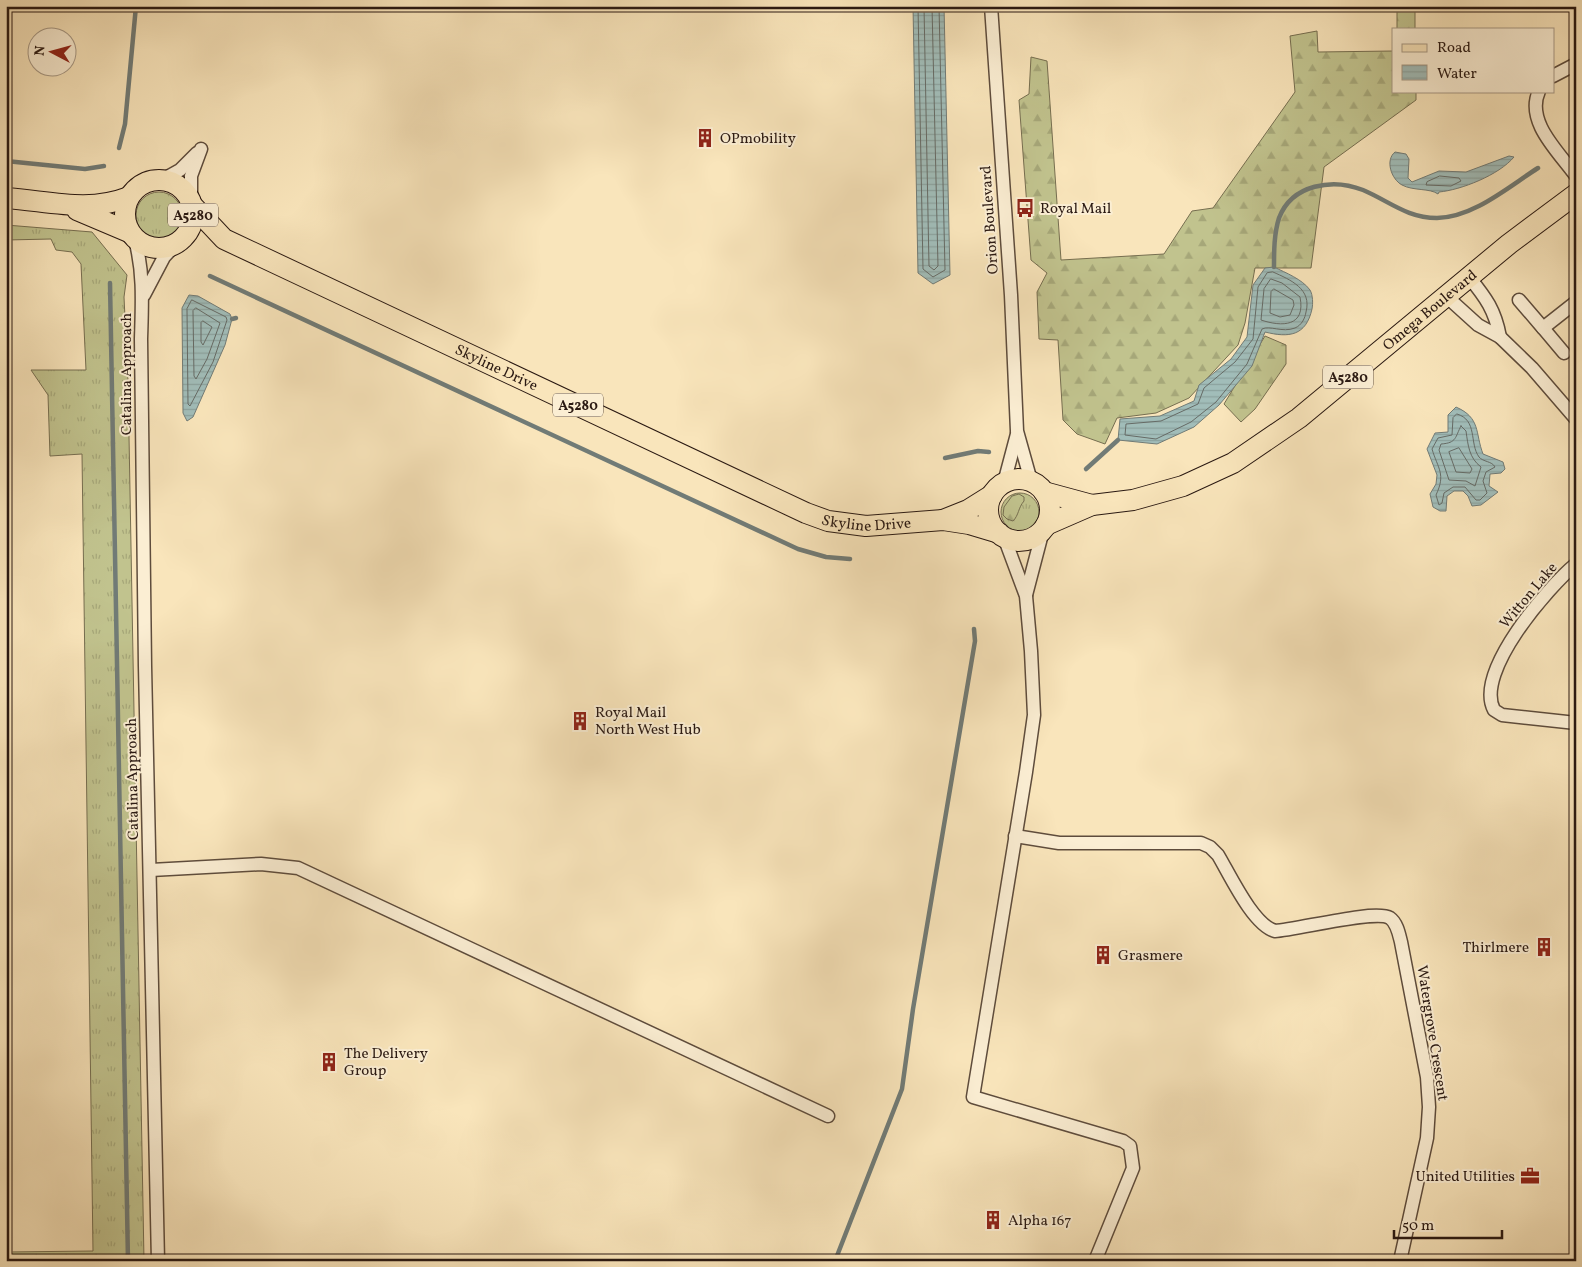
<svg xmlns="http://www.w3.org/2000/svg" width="1582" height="1267" font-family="Vollkorn,serif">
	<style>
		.grass { fill: url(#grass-tufts); stroke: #766e50 }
		.forest { fill: url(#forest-firs); stroke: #766e50 }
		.water { fill: url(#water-rules); stroke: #717b76 }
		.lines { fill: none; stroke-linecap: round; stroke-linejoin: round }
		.shore { stroke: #666b66; stroke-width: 1 }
		.stream { stroke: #717b76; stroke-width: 4.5 }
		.street-casing { stroke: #5e4c3c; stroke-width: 15 }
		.primary-casing { stroke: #2a1912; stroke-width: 22 }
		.street { stroke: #fbeed3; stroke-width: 12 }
		.primary { stroke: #f9e5bb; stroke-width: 20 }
		.labels { text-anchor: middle; stroke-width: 4; stroke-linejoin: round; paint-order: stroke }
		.shield { fill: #fbeed3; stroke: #69594c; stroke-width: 1 }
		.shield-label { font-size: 14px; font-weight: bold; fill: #2a1912 }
		.poi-label { font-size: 15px; fill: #2a1912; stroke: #fbeed3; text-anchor: start }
		.street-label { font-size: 15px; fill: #2a1912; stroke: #fbeed3 }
	</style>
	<defs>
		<pattern id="grass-tufts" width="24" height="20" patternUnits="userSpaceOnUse" patternTransform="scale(1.25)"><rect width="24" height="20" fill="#c1c38e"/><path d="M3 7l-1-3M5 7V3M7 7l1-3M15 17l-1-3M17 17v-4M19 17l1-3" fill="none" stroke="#a6a779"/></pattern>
		<pattern id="forest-firs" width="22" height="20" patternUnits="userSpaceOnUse" patternTransform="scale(1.25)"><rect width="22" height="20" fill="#c1c38e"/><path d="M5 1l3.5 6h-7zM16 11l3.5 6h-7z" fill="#a6a779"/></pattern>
		<pattern id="water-rules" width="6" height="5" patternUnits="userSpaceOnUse" patternTransform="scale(1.25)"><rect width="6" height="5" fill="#a1bdb9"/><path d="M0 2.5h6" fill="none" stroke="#8ba29e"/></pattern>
	</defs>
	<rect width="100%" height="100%" fill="#f9e5bb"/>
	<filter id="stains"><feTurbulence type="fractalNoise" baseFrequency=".004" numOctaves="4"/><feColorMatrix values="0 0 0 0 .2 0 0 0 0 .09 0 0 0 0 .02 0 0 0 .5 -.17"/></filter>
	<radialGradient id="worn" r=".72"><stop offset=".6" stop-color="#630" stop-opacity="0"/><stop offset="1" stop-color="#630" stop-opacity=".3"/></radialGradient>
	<g class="grass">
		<circle cx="159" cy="215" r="23"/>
		<polygon points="6,225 92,232 127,275 124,297 128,381 144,1261 6,1261 6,1252 93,1251 82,454 50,456 48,395 31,370 86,370 81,264 72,252 56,250 51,239 6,240"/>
		<circle cx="1020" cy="512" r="19"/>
	</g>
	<g class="forest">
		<rect x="1397" y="6" width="18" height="23"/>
		<polygon points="1317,31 1318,52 1393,51 1393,91 1416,91 1416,100 1324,167 1311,268 1255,268 1245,323 1238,345 1189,398 1156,413 1117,418 1105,444 1077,434 1063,420 1058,340 1039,339 1037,292 1047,273 1031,260 1019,100 1029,94 1031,57 1047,61 1061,260 1164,254 1192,211 1213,208 1295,92 1290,36"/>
		<polygon points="1265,336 1286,345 1286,364 1255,409 1241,422 1224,404"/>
		<path d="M1019,494L1024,497V501C1018,508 1019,515 1013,521L1007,519L1003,515L1004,507L1012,496Z"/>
	</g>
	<g class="water">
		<polygon points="913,6 944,6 950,275 933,284 918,273"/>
		<path d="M1395,152L1406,154L1409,159L1408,178L1412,182L1439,171L1466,172L1509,156L1514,157C1499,175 1461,190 1439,192L1438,194C1430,188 1413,191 1402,185C1391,179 1385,160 1395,152Z"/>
		<path d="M1274,267C1286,273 1302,279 1310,290C1313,295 1313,304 1312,309C1306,336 1289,338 1265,332L1252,366L1219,405L1194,427L1157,444L1118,440L1120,419L1160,416L1194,401L1199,385L1231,359L1247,337L1253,285L1265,268Z"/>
		<polygon points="189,295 198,296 230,314 232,319 225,345 193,417 187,421 183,413 182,308"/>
		<path d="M1456,407C1481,418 1475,433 1483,454L1503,462L1505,469L1501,473L1490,474L1489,486L1498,492L1481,505L1472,506L1468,496L1463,491H1454L1447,496L1446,511H1440L1433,507L1430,494L1436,484L1437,475L1427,449L1435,433L1448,432V415Z"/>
	</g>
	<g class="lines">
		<g class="shore">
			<polyline points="918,6 923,269 933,277 945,270 939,6"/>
			<polyline points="924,6 929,266 934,270 938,266 932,6"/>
			<polygon points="1440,176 1459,178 1461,181 1451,186 1426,185 1427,182"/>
			<path d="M1273,272C1291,280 1312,289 1306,312C1305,318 1302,325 1295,328C1282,333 1270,325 1262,329L1247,364L1216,402L1191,422L1156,439L1125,435L1126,424L1161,421L1198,404L1204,388L1235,362L1253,339L1258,287L1267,273Z"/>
			<path d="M1271,279L1282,283L1300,297C1306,327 1282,327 1261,320L1264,289Z"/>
			<polygon points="1274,289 1293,300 1294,305 1290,315 1280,317 1270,313 1271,292"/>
			<polygon points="192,300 226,317 227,320 213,362 190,406 188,404 187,309"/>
			<polygon points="196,308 220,323 207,359 196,379 194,376 193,311"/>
			<polygon points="203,321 212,327 203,345 201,342 201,323"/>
			<path d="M1457,414C1478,420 1469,443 1479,457C1483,462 1492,461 1495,467L1486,472L1483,481L1487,493L1480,500H1476L1465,487H1453L1444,493L1442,503L1439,505L1436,495C1446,474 1438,469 1432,449L1438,438L1452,435L1453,418Z"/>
			<path d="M1461,426L1466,431C1468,445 1469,458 1481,467L1475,486L1466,481L1449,480L1439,450L1441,444C1457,443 1455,437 1461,426Z"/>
			<polygon points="1459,448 1472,469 1470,473 1456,472 1449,452"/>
		</g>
		<g class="stream">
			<polyline points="119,148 125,124 136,6"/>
			<polyline points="6,161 85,169 104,166"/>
			<path d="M1274,267C1274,251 1274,234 1279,218C1292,184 1333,178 1363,190C1389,201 1407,218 1437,218C1474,217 1508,187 1538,168"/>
			<polyline points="210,276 798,549 826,557 850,559"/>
			<polyline points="110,283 128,1261"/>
			<polyline points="232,319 236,318"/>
			<polyline points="945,458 978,451 989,452"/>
			<polyline points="1086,469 1118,440"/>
			<polyline points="835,1261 902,1089 913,1009 975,641 974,629"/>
		</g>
		<g class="street-casing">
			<g id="street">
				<polyline points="991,6 1011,295 1017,431 1031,481"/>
				<polyline points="1553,76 1576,64"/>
				<path d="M1539,91C1525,122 1559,152 1576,176"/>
				<polyline points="162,180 180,170 197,153"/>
				<polyline points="191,202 191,176 201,149"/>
				<path d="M135,240C144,272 142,305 141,339L145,666L158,1261"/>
				<path d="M1469,277C1486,298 1495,310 1500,337"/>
				<polyline points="144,295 164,257 176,244"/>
				<polyline points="1446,296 1478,325 1500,337 1532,368 1576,419"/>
				<polyline points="1519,300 1543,328 1576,302"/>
				<polyline points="1543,328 1564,353"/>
				<polyline points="1004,483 1017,434"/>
				<polyline points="1004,537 1026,596 1031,651 1034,715 1026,772 973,1097 1123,1141 1130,1146 1133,1168 1095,1261"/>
				<path d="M1576,564C1548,587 1474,672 1494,710L1502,715L1576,723"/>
				<polyline points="1026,595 1043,530"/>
				<path d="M1015,836L1059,843H1201L1210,847L1218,855C1230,875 1253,925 1275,931C1297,930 1375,909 1390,918C1397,923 1399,934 1401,942L1427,1077L1429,1107L1427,1138L1400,1261"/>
				<polyline points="151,870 261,864 298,868 828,1116"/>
			</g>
		</g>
		<g class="primary-casing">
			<g id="primary">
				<circle cx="159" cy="214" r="34"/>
				<path d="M6,198C49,201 88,213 129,197"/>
				<path id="s1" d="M192,205L224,239L806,513L828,521L866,526L943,520L969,524L999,533"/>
				<polyline points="77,210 129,232"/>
				<circle cx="1019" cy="510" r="31"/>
				<polyline points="1044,492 1092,505"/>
				<polyline points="943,520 968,510 992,495"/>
				<path id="s2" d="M1046,525L1092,505L1133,500L1183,486L1233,463L1299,418L1509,244L1576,194"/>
			</g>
		</g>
		<use href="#street" class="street"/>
		<use href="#primary" class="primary"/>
	</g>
	<defs>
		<g id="building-bare" transform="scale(1.5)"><path d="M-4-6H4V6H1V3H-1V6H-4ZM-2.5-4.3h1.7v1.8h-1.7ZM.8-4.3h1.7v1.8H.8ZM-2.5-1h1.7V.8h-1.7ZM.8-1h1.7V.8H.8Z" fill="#8f2418" stroke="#fbeed3" stroke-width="2.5" paint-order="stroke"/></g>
		<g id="bus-bare" transform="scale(1.5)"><path d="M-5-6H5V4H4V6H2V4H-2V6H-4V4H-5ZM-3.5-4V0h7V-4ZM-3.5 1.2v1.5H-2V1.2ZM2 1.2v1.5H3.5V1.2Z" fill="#8f2418" stroke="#fbeed3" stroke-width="2.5" paint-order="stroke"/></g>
		<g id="office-bare" transform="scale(1.5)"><path d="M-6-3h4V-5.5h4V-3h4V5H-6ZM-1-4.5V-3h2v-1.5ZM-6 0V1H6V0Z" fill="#8f2418" stroke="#fbeed3" stroke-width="2.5" paint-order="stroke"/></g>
	</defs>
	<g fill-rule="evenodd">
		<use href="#building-bare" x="705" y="138"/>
		<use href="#bus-bare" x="1025" y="208"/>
		<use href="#building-bare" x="580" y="721"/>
		<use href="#building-bare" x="1544" y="947"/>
		<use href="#building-bare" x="1103" y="955"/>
		<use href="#building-bare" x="329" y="1062"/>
		<use href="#office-bare" x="1530" y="1176"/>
		<use href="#building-bare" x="993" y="1220"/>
	</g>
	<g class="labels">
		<g class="shield">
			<rect x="168" y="203.5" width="50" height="23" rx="4"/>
			<rect x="1323" y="365.5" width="50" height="23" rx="4"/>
			<rect x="553" y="393.5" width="50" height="23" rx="4"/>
		</g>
		<g class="shield-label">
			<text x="193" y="220">A5280</text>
			<text x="1348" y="382">A5280</text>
			<text x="578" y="410">A5280</text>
		</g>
		<g class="poi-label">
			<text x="720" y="143">OPmobility</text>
			<text x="1040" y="213">Royal Mail</text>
			<text x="595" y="717">Royal Mail<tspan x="595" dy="17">North West Hub</tspan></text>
			<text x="1529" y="952" text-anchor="end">Thirlmere</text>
			<text x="1118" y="960">Grasmere</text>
			<text x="344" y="1058">The Delivery<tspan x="344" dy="17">Group</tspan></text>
			<text x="1515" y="1181" text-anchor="end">United Utilities</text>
			<text x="1008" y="1225">Alpha 167</text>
		</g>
		<g class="street-label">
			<text transform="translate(989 220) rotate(-94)" y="5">Orion Boulevard</text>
			<text dy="5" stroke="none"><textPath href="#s2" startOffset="448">Omega Boulevard</textPath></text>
			<text dy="5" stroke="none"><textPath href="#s1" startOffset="348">Skyline Drive</textPath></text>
			<text transform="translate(126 374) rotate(-90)" y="5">Catalina Approach</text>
			<text dy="5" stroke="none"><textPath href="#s1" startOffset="752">Skyline Drive</textPath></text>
			<text transform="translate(1528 595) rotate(-50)" y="5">Witton Lake</text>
			<text transform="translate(132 779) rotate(-91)" y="5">Catalina Approach</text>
			<text transform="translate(1433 1033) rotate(81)" y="5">Watergrove Crescent</text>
		</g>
	</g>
	<rect width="1582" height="1267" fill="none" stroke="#f9e5bb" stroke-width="25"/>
	<rect x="8" y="8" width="1567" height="1252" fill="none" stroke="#2a1912" stroke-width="2.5"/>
	<rect x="12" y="12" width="1557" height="1242" fill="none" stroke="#2a1912"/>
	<rect x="1392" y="28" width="162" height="65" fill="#fbeed3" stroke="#a79986"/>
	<rect x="1402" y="44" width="25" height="8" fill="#f9e5bb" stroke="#a79986"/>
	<text x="1437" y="52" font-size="15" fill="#2a1912">Road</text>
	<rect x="1402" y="65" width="25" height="15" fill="url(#water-rules)" stroke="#a79986"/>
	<text x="1437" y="78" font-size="15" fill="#2a1912">Water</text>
	<g transform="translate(52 52) rotate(276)"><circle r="24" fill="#fbeed3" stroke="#a79986"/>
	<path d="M0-4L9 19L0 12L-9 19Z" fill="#8f2418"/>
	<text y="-8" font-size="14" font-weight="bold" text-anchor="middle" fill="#2a1912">N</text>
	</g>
	<path d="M1394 1230v8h108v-8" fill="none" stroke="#2a1912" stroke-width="2.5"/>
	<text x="1402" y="1230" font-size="15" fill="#2a1912" stroke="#fbeed3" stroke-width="4" paint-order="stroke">50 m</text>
	<rect width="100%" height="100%" filter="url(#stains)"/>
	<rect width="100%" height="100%" fill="url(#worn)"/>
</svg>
